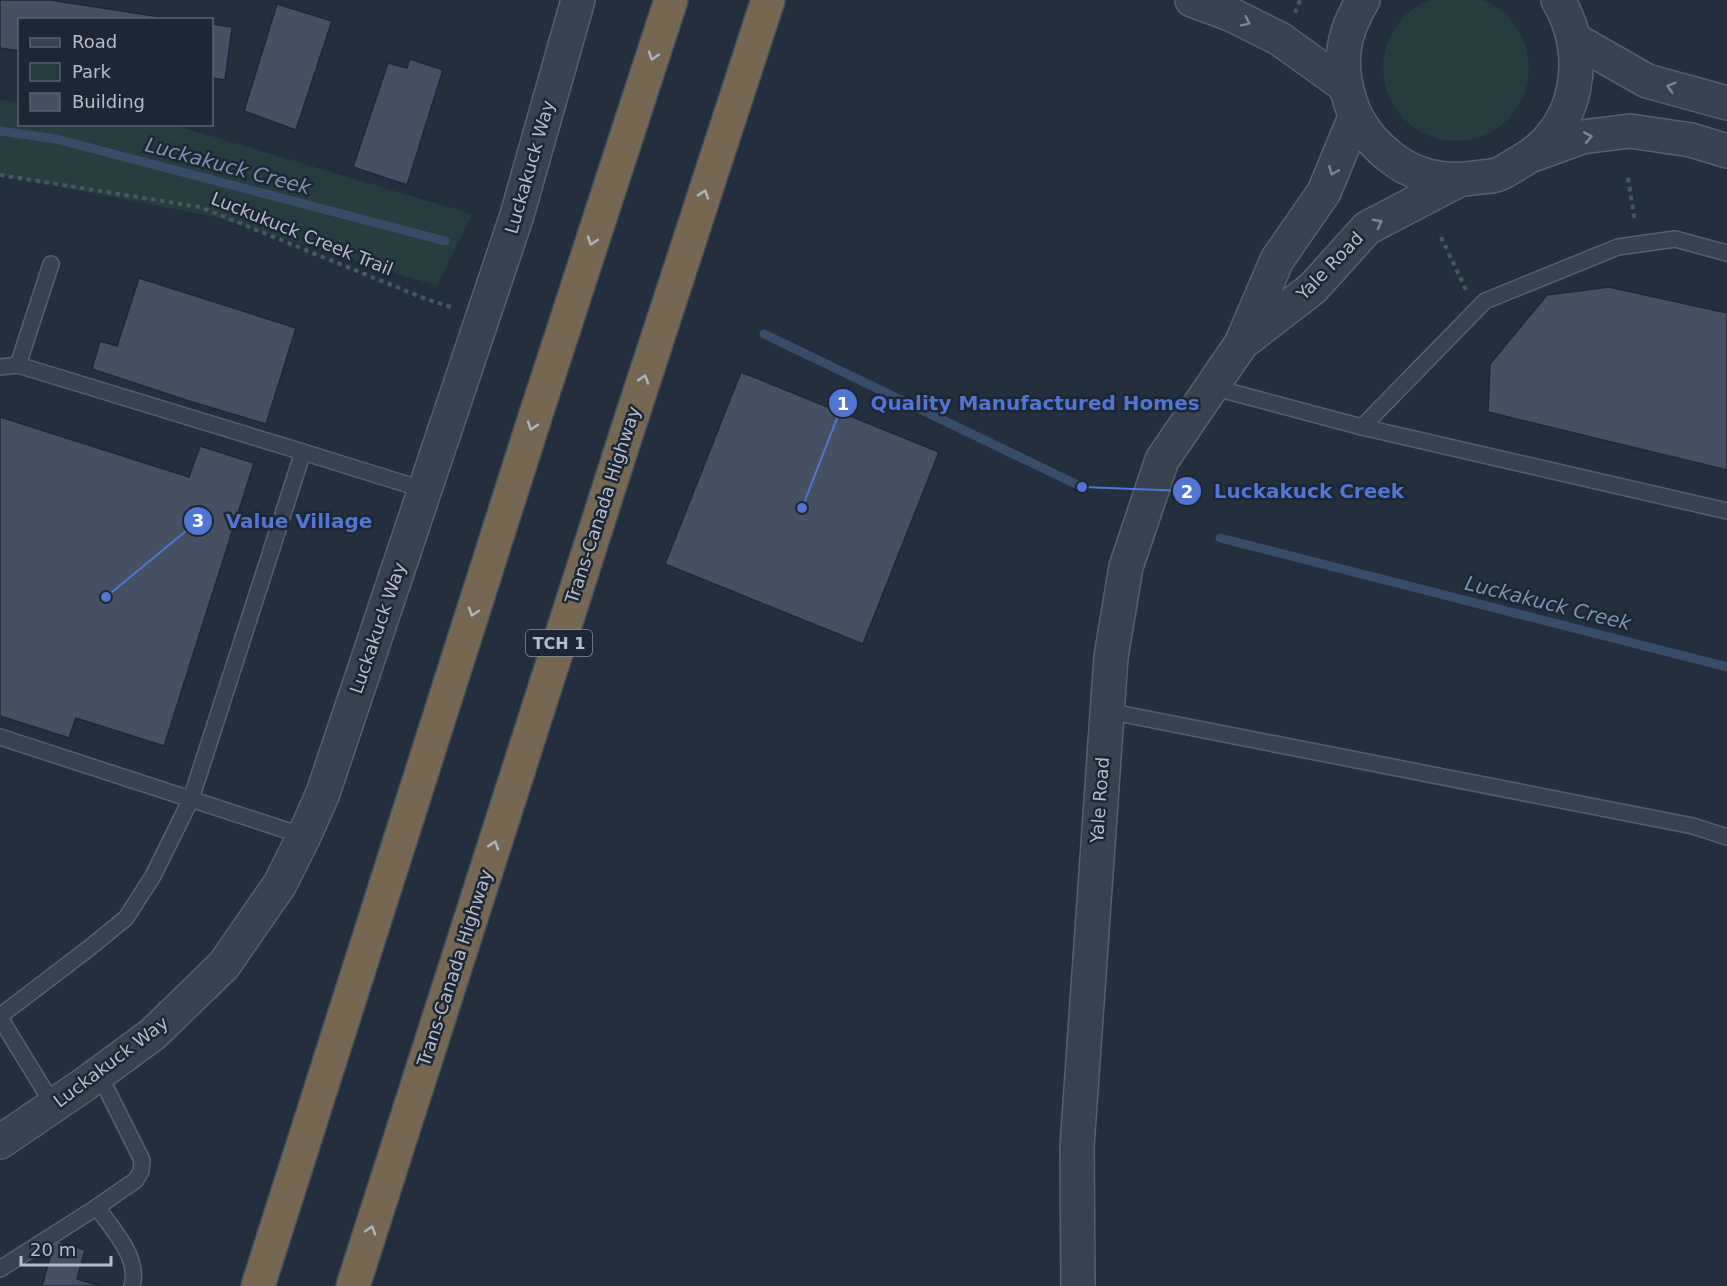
<svg xmlns="http://www.w3.org/2000/svg" width="1727" height="1286" font-family="'DejaVu Sans',sans-serif">
	<style>
		.green { fill: #263c3f }
		.lines { fill: none; stroke-linecap: round; stroke-linejoin: round }
		.stream { stroke: #394c67; stroke-width: 9 }
		.building { fill: #455162; stroke: #1f2835; stroke-width: 1.5 }
		.service-casing { stroke: #565f6c; stroke-width: 18 }
		.tertiary-casing { stroke: #565f6c; stroke-width: 36 }
		.motorway-casing { stroke: #434c59; stroke-width: 36 }
		.path { stroke: #44595c; stroke-width: 4; stroke-dasharray: 4.5 4.5; stroke-linecap: butt }
		.service { stroke: #38414e; stroke-width: 15 }
		.tertiary { stroke: #38414e; stroke-width: 33 }
		.motorway { stroke: #746855; stroke-width: 33 }
		.oneway { stroke: #7c8592 }
		.oneway2 { stroke: #aeb4bd }
		.labels { text-anchor: middle; stroke-width: 5; stroke-linejoin: round; paint-order: stroke }
		.shield { fill: #1d2633; stroke: #878f9c; stroke-width: 1.5 }
		.shield-label { font-size: 16px; font-weight: bold; fill: #b4bcc9 }
		.street-label { font-size: 18px; fill: #b4bcc9; stroke: #1d2633 }
		.water-label { font-size: 20px; font-style: italic; fill: #7c92b1; stroke: #1d2633 }
		.leader { fill: none; stroke: #5274d3; stroke-width: 2 }
		.callout-dot { fill: #5274d3; stroke: #1d2633; stroke-width: 2 }
		.mark-label { font-size: 18px; text-anchor: middle; font-weight: bold; fill: #fff }
		.callout-label { font-size: 20px; text-anchor: middle; font-weight: bold; fill: #5274d3; stroke: #1d2633; stroke-width: 5; stroke-linejoin: round; paint-order: stroke }
	</style>
	<rect width="100%" height="100%" fill="#242f3e"/>
	<g class="green">
		<circle cx="1456" cy="68" r="73"/>
		<polygon points="0,100 19,102 20,124 174,125 472,214 437,286 216,217 0,175"/>
	</g>
	<g class="lines">
		<g class="stream">
			<polyline points="0,131 56,139 445,241"/>
			<polyline points="764,334 1082,487"/>
			<polyline points="1220,538 1727,667"/>
		</g>
	</g>
	<g class="building">
		<polygon points="0,0 50,0 180,20 20,20 20,51 0,48"/>
		<polygon points="277,4 332,21 296,130 244,111"/>
		<polygon points="212,24 232,27 225,80 212,78"/>
		<polygon points="410,59 443,70 407,185 353,167 388,63 407,68"/>
		<polygon points="139,278 296,328 266,424 186,400 92,369 100,341 117,346"/>
		<polygon points="1609,287 1727,313 1727,470 1488,412 1490,364 1547,295"/>
		<polygon points="741,372 939,452 863,644 665,564"/>
		<polygon points="0,417 189,477 200,446 254,463 164,746 76,718 69,738 0,716"/>
		<polygon points="55,1240 85,1250 77,1279 101,1286 42,1286"/>
	</g>
	<g class="lines">
		<g class="service-casing">
			<g id="service">
				<polyline points="18,365 51,264"/>
				<polyline points="0,367 18,365 303,452 191,799 153,876 126,918 88,949 0,1016"/>
				<polyline points="1212,387 1362,427 1727,511"/>
				<polyline points="1362,427 1485,301 1618,247 1675,239 1727,253"/>
				<polyline points="303,452 425,490"/>
				<polyline points="1107,711 1693,826 1727,837"/>
				<polyline points="0,737 304,836"/>
				<polyline points="0,1018 54,1106"/>
				<path d="M97,1207C112,1229 140,1257 132,1286"/>
				<polyline points="0,1269 97,1207 136,1180 141,1171 142,1160 99,1074"/>
			</g>
		</g>
		<g class="tertiary-casing">
			<g id="tertiary">
				<polyline points="1192,0 1230,14 1280,39 1344,85"/>
				<path d="M1363,0C1341,36 1338,65 1351,104C1358,125 1371,141 1388,155C1411,175 1443,183 1473,178C1480,177 1488,177 1496,175C1504,173 1512,166 1520,162C1579,130 1591,55 1558,0"/>
				<polyline points="1575,40 1647,81 1727,103"/>
				<polyline points="1535,154 1582,137 1630,131 1691,140 1727,151"/>
				<polyline points="1242,343 1313,288 1367,228 1457,181"/>
				<polyline points="0,1142 85,1084 153,1034 224,965 280,884 304,836 323,793 517,215 578,0"/>
				<polyline points="1078,1286 1077,1147 1111,657 1126,567 1162,460 1241,344 1277,260 1324,192 1355,117"/>
			</g>
		</g>
		<g class="motorway-casing">
			<g id="motorway">
				<polyline points="258,1286 536,414 671,0"/>
				<polyline points="353,1286 624,441 768,0"/>
			</g>
		</g>
		<g class="path">
			<polyline points="1295,13 1300,0"/>
			<polyline points="0,175 200,207 426,299 454,308"/>
			<polyline points="1628,178 1635,222"/>
			<polyline points="1441,237 1466,290"/>
		</g>
		<use href="#service" class="service"/>
		<use href="#tertiary" class="tertiary"/>
		<use href="#motorway" class="motorway"/>
	</g>
	<defs><path id="oneway-chevron" d="M-2-3.5L2.5 0L-2 3.5" fill="none" stroke-width="1.6" stroke-linecap="round" stroke-linejoin="round" transform="scale(1.5)"/></defs>
	<g class="oneway">
		<use href="#oneway-chevron" transform="translate(1246 22) rotate(26)"/>
		<use href="#oneway-chevron" transform="translate(1671 87) rotate(-164)"/>
		<use href="#oneway-chevron" transform="translate(1588 137) rotate(-10)"/>
		<use href="#oneway-chevron" transform="translate(1333 171) rotate(113)"/>
		<use href="#oneway-chevron" transform="translate(1378 223) rotate(-28)"/>
	</g>
	<g class="oneway2">
		<use href="#oneway-chevron" transform="translate(653 56) rotate(108)"/>
		<use href="#oneway-chevron" transform="translate(704 194) rotate(-72)"/>
		<use href="#oneway-chevron" transform="translate(592 241) rotate(108)"/>
		<use href="#oneway-chevron" transform="translate(644 379) rotate(-72)"/>
		<use href="#oneway-chevron" transform="translate(532 426) rotate(108)"/>
		<use href="#oneway-chevron" transform="translate(473 612) rotate(108)"/>
		<use href="#oneway-chevron" transform="translate(494 845) rotate(-72)"/>
		<use href="#oneway-chevron" transform="translate(371 1230) rotate(-72)"/>
	</g>
	<g class="labels">
		<rect class="shield" x="526" y="630" width="66" height="26" rx="4.5"/>
		<g class="shield-label">
			<text x="559" y="649">TCH 1</text>
		</g>
		<g class="street-label">
			<text transform="translate(530 167) rotate(-74)" y="6">Luckakuck Way</text>
			<text transform="translate(302 234) rotate(22)" y="6">Luckukuck Creek Trail</text>
			<text transform="translate(1330 266) rotate(-46)" y="6">Yale Road</text>
			<text transform="translate(603 505) rotate(-72)" y="6">Trans-Canada Highway</text>
			<text transform="translate(378 628) rotate(-71)" y="6">Luckakuck Way</text>
			<text transform="translate(1100 800) rotate(-86)" y="6">Yale Road</text>
			<text transform="translate(455 968) rotate(-72)" y="6">Trans-Canada Highway</text>
			<text transform="translate(111 1062) rotate(-37)" y="6">Luckakuck Way</text>
		</g>
		<g class="water-label">
			<text transform="translate(228 166) rotate(15)" y="7">Luckakuck Creek</text>
			<text transform="translate(1548 603) rotate(14)" y="7">Luckakuck Creek</text>
		</g>
	</g>
	<path class="leader" d="M802 508L843 403M1082 487L1187 491M106 597L198 521"/>
	<g class="callout-dot">
		<circle cx="802" cy="508" r="6"/>
		<circle cx="1082" cy="487" r="6"/>
		<circle cx="106" cy="597" r="6"/>
		<circle cx="843" cy="403" r="15"/>
		<circle cx="1187" cy="491" r="15"/>
		<circle cx="198" cy="521" r="15"/>
	</g>
	<g class="mark-label">
		<text x="843" y="410">1</text>
		<text x="1187" y="498">2</text>
		<text x="198" y="527">3</text>
	</g>
	<g class="callout-label">
		<text x="1035" y="410">Quality Manufactured Homes</text>
		<text x="1309" y="498">Luckakuck Creek</text>
		<text x="299" y="528">Value Village</text>
	</g>
	<rect x="18" y="18" width="195" height="108" fill="#1d2633" stroke="#59626f" stroke-width="1.5"/>
	<rect x="30" y="38" width="30" height="9" fill="#38414e" stroke="#59626f" stroke-width="1.5"/>
	<text x="72" y="48" font-size="18" fill="#b4bcc9">Road</text>
	<rect x="30" y="63" width="30" height="18" fill="#263c3f" stroke="#59626f" stroke-width="1.5"/>
	<text x="72" y="78" font-size="18" fill="#b4bcc9">Park</text>
	<rect x="30" y="93" width="30" height="18" fill="#455162" stroke="#59626f" stroke-width="1.5"/>
	<text x="72" y="108" font-size="18" fill="#b4bcc9">Building</text>
	<path d="M21 1256v9h90v-9" fill="none" stroke="#b4bcc9" stroke-width="3"/>
	<text x="30" y="1256" font-size="18" fill="#b4bcc9" stroke="#1d2633" stroke-width="4.5" paint-order="stroke">20 m</text>
</svg>
